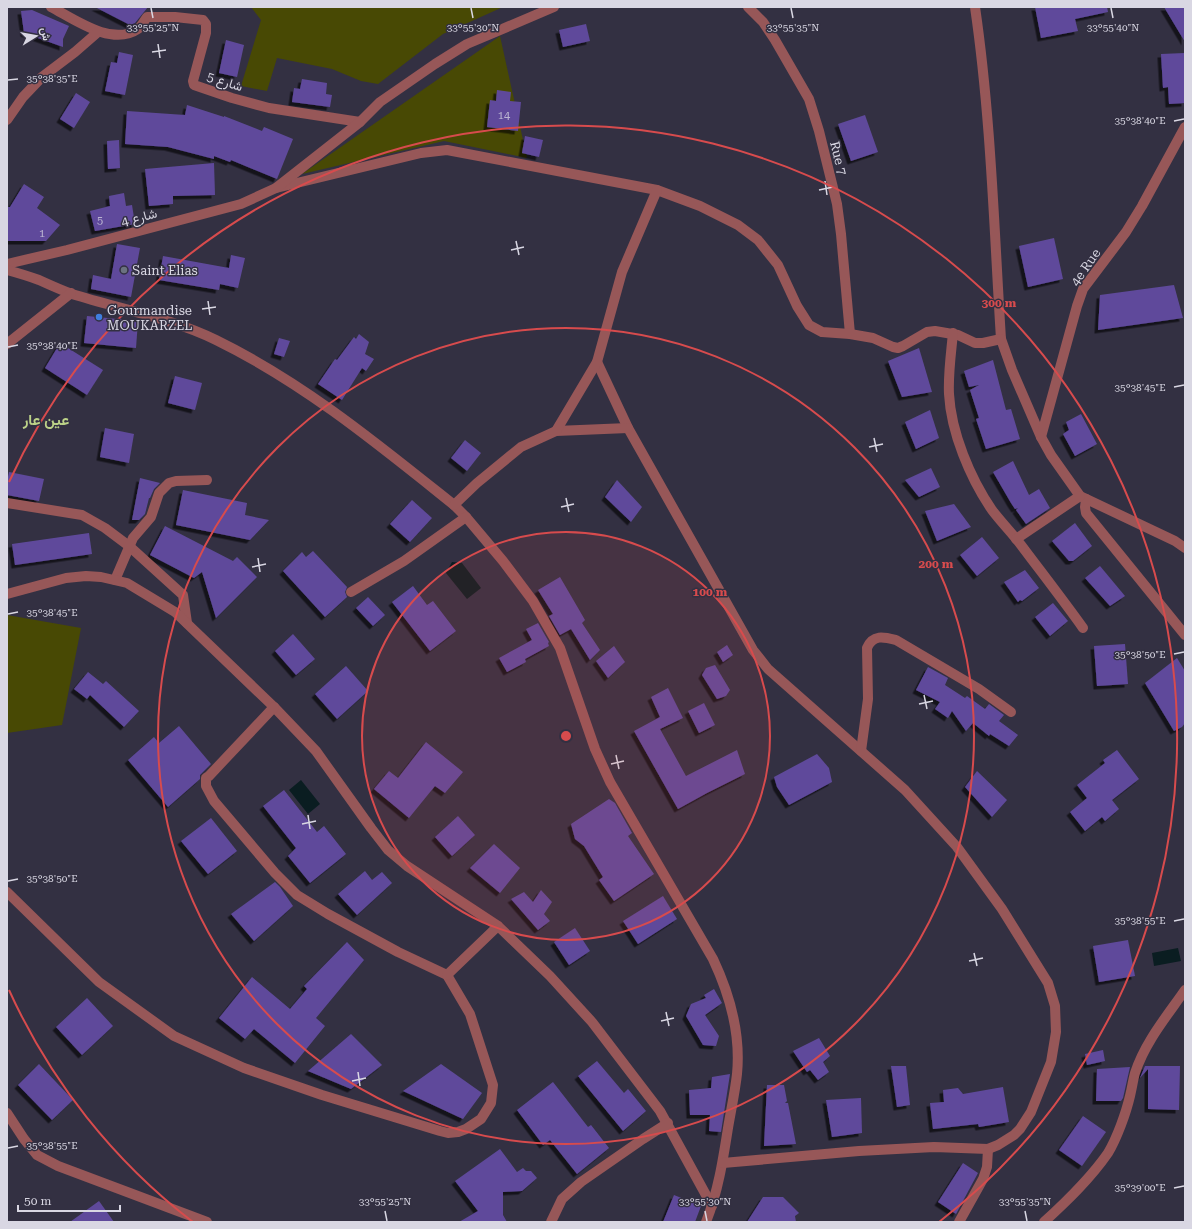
<svg xmlns="http://www.w3.org/2000/svg" width="1192" height="1229" font-family="'Roboto Serif',Vazirmatn,serif">
	<style>
		.green { fill: #484904 }
		.water { fill: #0a1d21 }
		.building { fill: #5f4a9b; filter: url(#shadow) }
		.lines { fill: none; stroke-linecap: round; stroke-linejoin: round }
		.minor { stroke: #975758; stroke-width: 10 }
		.ticks { fill: none; stroke: #d9d7e3; stroke-width: 1.5 }
		.ring { fill: none; stroke: #d74b4d; stroke-width: 2 }
		.worship-dot { fill: #6b7280; stroke: #333042; stroke-width: 1.5 }
		.shop-dot { fill: #3f7fe0; stroke: #333042; stroke-width: 1.5 }
		.labels { text-anchor: middle; stroke-width: 3; stroke-linejoin: round; paint-order: stroke }
		.number-label { font-size: 11px; fill: #bab4d1 }
		.street-label { font-size: 13px; fill: #d9d7e3; stroke: #333042 }
		.poi-label { font-size: 13px; fill: #d9d7e3; stroke: #333042; text-anchor: start }
		.quarter-label { font-size: 15px; font-weight: bold; fill: #bcd288; stroke: #333042 }
		.ticks-label { font-size: 10px; text-anchor: middle; fill: #d9d7e3; stroke: #333042; stroke-width: 3; stroke-linejoin: round; paint-order: stroke }
		.centre { fill: #d74b4d; stroke: #333042; stroke-width: 2 }
		.ring-label { font-size: 12px; text-anchor: middle; font-weight: bold; fill: #d74b4d; stroke: #333042; stroke-width: 3; stroke-linejoin: round; paint-order: stroke }
	</style>
	<defs>
		<filter id="shadow"><feDropShadow dx="-3.5" dy="3.5" stdDeviation="0" flood-color="#0009"/></filter>
	</defs>
	<rect width="100%" height="100%" fill="#333042"/>
	<g class="green">
		<polygon points="251,7 503,7 443,34 378,84 361,81 332,69 277,58 267,91 241,86 261,20"/>
		<polygon points="500,36 527,158 444,141 302,174"/>
		<polygon points="7,615 81,628 62,725 7,733"/>
	</g>
	<g class="water">
		<polygon points="452,562 462,563 481,588 467,599 446,573"/>
		<polygon points="301,780 320,804 308,814 289,790"/>
		<polygon points="1178,948 1181,961 1154,966 1152,953"/>
	</g>
	<g class="building">
		<polygon points="95,7 148,7 135,23 130,25"/>
		<polygon points="1035,7 1107,7 1108,12 1075,19 1078,31 1041,38"/>
		<polygon points="1164,7 1185,7 1185,42"/>
		<polygon points="32,10 69,26 63,39 63,47 24,33 21,11"/>
		<polygon points="586,24 590,41 563,47 559,30"/>
		<polygon points="226,40 244,45 237,77 219,73"/>
		<polygon points="119,52 133,55 125,95 105,91 111,62 117,63"/>
		<polygon points="1185,53 1185,103 1169,104 1168,87 1163,88 1161,54"/>
		<polygon points="302,79 327,83 326,94 332,95 330,107 292,102 294,88 300,89"/>
		<polygon points="497,90 511,92 510,101 521,102 518,131 487,127 490,100 496,101"/>
		<polygon points="76,93 90,102 74,128 60,119"/>
		<polygon points="187,105 224,117 224,116 262,131 264,127 293,139 277,179 231,160 230,162 214,156 214,159 168,147 125,144 127,111 185,115"/>
		<polygon points="865,115 878,152 851,161 838,124"/>
		<polygon points="525,136 543,140 539,157 522,153"/>
		<polygon points="119,140 120,168 108,169 107,141"/>
		<polygon points="214,163 215,195 173,196 173,204 149,206 145,169"/>
		<polygon points="24,184 44,197 37,208 60,225 46,241 7,241 7,207 10,207"/>
		<polygon points="124,193 126,206 132,205 135,224 95,231 90,211 110,206 109,196"/>
		<polygon points="1054,238 1063,279 1028,287 1019,246"/>
		<polygon points="117,244 140,248 131,297 91,289 93,275 111,279"/>
		<polygon points="231,255 245,258 238,288 220,284 219,290 159,280 163,256 229,268"/>
		<polygon points="1174,285 1183,318 1098,330 1100,295"/>
		<polygon points="87,316 138,321 136,348 84,343"/>
		<polygon points="359,334 369,342 365,354 374,359 366,371 362,368 342,400 318,384 335,359 337,360 354,337 356,339"/>
		<polygon points="279,338 290,341 284,357 274,354"/>
		<polygon points="60,343 103,370 87,395 45,368"/>
		<polygon points="919,348 932,392 902,397 888,361"/>
		<polygon points="993,360 1006,410 1011,409 1020,439 986,449 976,419 979,418 970,390 979,385 969,387 964,371"/>
		<polygon points="175,376 202,383 195,410 168,403"/>
		<polygon points="930,410 939,438 916,449 905,422"/>
		<polygon points="1081,414 1097,444 1075,456 1063,434 1069,430 1066,422"/>
		<polygon points="105,428 134,434 129,463 100,457"/>
		<polygon points="465,440 481,453 467,471 451,458"/>
		<polygon points="1013,461 1029,495 1039,489 1050,508 1026,524 1016,510 1018,508 1015,509 1011,503 993,472"/>
		<polygon points="931,468 940,487 919,497 905,480"/>
		<polygon points="9,472 44,479 39,501 7,495 7,482"/>
		<polygon points="140,478 160,483 154,489 150,498 149,498 145,514 139,520 132,520"/>
		<polygon points="617,480 642,507 631,522 605,497"/>
		<polygon points="183,490 247,503 245,515 269,520 250,540 176,525"/>
		<polygon points="412,500 432,518 410,542 390,524"/>
		<polygon points="954,504 971,527 937,541 925,511"/>
		<polygon points="1075,523 1092,546 1073,561 1069,561 1052,541"/>
		<polygon points="165,526 233,561 237,557 257,577 216,618 202,572 194,578 150,555"/>
		<polygon points="89,533 92,554 15,565 12,544"/>
		<polygon points="982,537 999,558 977,576 960,555"/>
		<polygon points="313,551 347,587 345,592 347,597 325,617 283,571 302,552 306,557"/>
		<polygon points="1100,566 1125,596 1110,606 1085,578"/>
		<polygon points="1025,570 1039,588 1022,601 1020,600 1018,602 1004,582"/>
		<polygon points="560,577 585,620 582,623 600,650 590,660 571,629 560,635 549,616 553,614 538,590"/>
		<polygon points="413,586 427,605 433,601 456,631 430,651 392,602"/>
		<polygon points="368,597 385,615 373,626 356,608"/>
		<polygon points="1053,603 1068,621 1050,636 1035,617"/>
		<polygon points="538,623 549,642 548,643 549,646 525,659 526,662 507,672 499,658 532,640 526,629"/>
		<polygon points="293,634 315,659 296,675 275,651"/>
		<polygon points="1125,644 1128,684 1097,686 1094,646"/>
		<polygon points="727,645 733,655 723,662 717,652"/>
		<polygon points="614,646 625,662 608,678 596,661"/>
		<polygon points="1177,658 1185,671 1185,723 1182,727 1174,731 1145,683"/>
		<polygon points="715,665 730,690 726,696 717,699 702,675 706,668"/>
		<polygon points="346,666 368,691 337,719 315,694"/>
		<polygon points="928,667 948,678 945,685 965,698 967,696 985,709 989,704 1004,715 999,721 1018,735 1009,746 990,734 989,736 973,723 966,731 952,711 948,718 935,709 940,702 916,690"/>
		<polygon points="88,672 103,684 106,681 139,711 124,727 90,695 87,699 74,689"/>
		<polygon points="668,688 683,718 660,729 686,776 737,750 745,774 707,793 678,809 634,731 660,717 651,697"/>
		<polygon points="704,703 715,725 699,733 688,711"/>
		<polygon points="179,726 211,764 200,775 200,779 168,807 128,760 154,737 159,743"/>
		<polygon points="426,742 463,772 445,793 435,786 409,818 374,789 389,771 398,778"/>
		<polygon points="1117,750 1139,779 1112,800 1119,809 1105,821 1102,817 1085,831 1070,812 1087,798 1077,785 1105,763 1103,760"/>
		<polygon points="817,754 829,768 832,782 789,805 777,787 774,777"/>
		<polygon points="977,771 1007,800 992,817 965,787"/>
		<polygon points="284,790 317,832 324,826 346,854 310,883 288,856 296,848 263,806"/>
		<polygon points="609,799 615,803 632,833 628,836 654,874 614,901 599,880 603,877 584,846 575,839 571,824"/>
		<polygon points="458,816 475,835 452,856 435,837"/>
		<polygon points="211,818 237,851 208,874 181,841"/>
		<polygon points="494,844 520,868 500,893 470,868"/>
		<polygon points="365,871 372,880 382,872 392,883 357,915 338,894"/>
		<polygon points="275,882 280,887 293,906 254,941 231,914"/>
		<polygon points="541,890 552,902 544,914 550,921 538,930 511,899 524,892 533,902"/>
		<polygon points="663,896 677,919 638,944 623,921"/>
		<polygon points="575,928 590,951 569,965 554,942"/>
		<polygon points="1128,940 1135,976 1099,982 1093,946"/>
		<polygon points="347,942 364,960 316,1018 325,1026 295,1063 254,1029 245,1039 219,1018 252,977 290,1009 307,989 304,986"/>
		<polygon points="714,989 722,1003 705,1015 719,1036 716,1046 703,1045 686,1016 691,1004 706,998 704,995"/>
		<polygon points="87,998 113,1026 82,1055 56,1027"/>
		<polygon points="351,1034 382,1065 351,1089 308,1071"/>
		<polygon points="819,1038 830,1056 823,1062 829,1072 818,1080 810,1070 807,1072 793,1051"/>
		<polygon points="1103,1050 1105,1061 1087,1065 1085,1054"/>
		<polygon points="597,1061 624,1093 628,1089 646,1111 623,1131 578,1076"/>
		<polygon points="39,1064 73,1100 52,1120 18,1085"/>
		<polygon points="441,1064 482,1093 463,1119 403,1091"/>
		<polygon points="891,1066 906,1066 910,1105 897,1107"/>
		<polygon points="1145,1066 1180,1066 1179,1110 1148,1109 1148,1069 1140,1078"/>
		<polygon points="1130,1067 1123,1098 1121,1101 1096,1101 1097,1069"/>
		<polygon points="730,1074 721,1132 709,1131 710,1115 690,1115 689,1090 711,1088 712,1077"/>
		<polygon points="553,1082 588,1127 591,1125 609,1148 577,1174 550,1140 543,1145 517,1110"/>
		<polygon points="767,1085 784,1085 787,1101 785,1103 788,1103 796,1144 764,1146"/>
		<polygon points="1003,1087 1009,1122 979,1127 978,1124 933,1129 930,1103 944,1102 943,1090 958,1088 963,1094"/>
		<polygon points="861,1098 862,1133 832,1137 826,1100"/>
		<polygon points="1083,1116 1106,1132 1082,1166 1059,1150"/>
		<polygon points="500,1149 517,1172 523,1168 526,1171 531,1171 537,1178 522,1191 503,1192 503,1215 507,1222 459,1222 478,1211 455,1181"/>
		<polygon points="963,1163 978,1173 956,1214 938,1202"/>
		<polygon points="674,1195 701,1206 695,1222 663,1222"/>
		<polygon points="763,1197 783,1197 799,1213 795,1216 796,1222 747,1222"/>
		<polygon points="99,1201 114,1222 70,1222"/>
	</g>
	<g class="lines">
		<g class="minor">
			<path d="M51,7C74,19 112,47 138,29C142,26 144,21 147,17H175L203,20L206,24V33L193,81L194,85L232,98L269,108L360,122"/>
			<polyline points="748,7 763,22 775,40 809,99 819,131 837,204 841,234 850,334"/>
			<path d="M975,7C991,117 994,228 1001,339L1012,370L1041,437L1051,455L1080,496L1175,541L1185,548"/>
			<polyline points="7,120 23,97 42,77 75,52 98,32"/>
			<polyline points="276,188 421,153 447,150 657,190 700,206 738,225 758,240 778,265 797,306 809,325 822,332 850,334 873,338 893,347 898,348 903,346 927,332 935,331 958,335 975,343 983,343 1001,339"/>
			<polyline points="7,264 67,250 241,204 276,188 360,122 380,102 435,64 467,44 554,7"/>
			<path d="M7,270C18,273 28,276 39,280C50,285 61,290 72,294C120,309 171,318 216,340C304,383 379,445 454,505L466,517L503,561L533,601L560,648L595,749L610,782L713,959C730,995 741,1033 737,1074C735,1092 731,1110 728,1128C723,1160 718,1192 706,1222"/>
			<path d="M953,333C951,354 948,374 949,394C951,432 970,478 992,510C1001,522 1012,533 1021,545C1042,573 1063,600 1083,628"/>
			<polyline points="7,344 71,293"/>
			<polyline points="597,362 628,428 753,650 768,669 905,790 957,847 1002,909 1048,983 1055,1006 1056,1032 1051,1062 1031,1112 1020,1129 1014,1135 998,1145 988,1149 934,1147 859,1151 723,1163"/>
			<polyline points="556,431 628,428"/>
			<polyline points="1041,437 1077,306 1083,289 1126,232 1142,206 1185,127"/>
			<polyline points="1086,499 1085,507 1086,513 1185,635"/>
			<polyline points="7,503 82,515 105,528 129,546 183,595 187,623"/>
			<polyline points="454,505 477,483 521,447 556,431 597,362 622,272 657,190"/>
			<polyline points="1016,539 1080,496"/>
			<polyline points="115,580 133,538 151,517 159,493 169,483 176,481 207,480"/>
			<polyline points="351,592 404,561 466,517"/>
			<polyline points="7,594 66,578 86,576 101,577 127,583 175,612 274,707 316,751 371,828 388,850 407,866 498,926 550,976 592,1022 660,1111 712,1206"/>
			<path d="M861,751L868,699L867,648C873,634 884,637 896,640L979,689L1011,712"/>
			<polyline points="7,892 99,982 174,1036 244,1068 322,1095 440,1131 448,1133 458,1132 466,1129 481,1119 491,1103 493,1085 470,1014 447,975 398,952 328,914 297,895 275,873 214,801 206,786 206,778 209,776 274,707"/>
			<polyline points="447,975 498,926"/>
			<polyline points="7,1113 24,1139 37,1155 58,1166 207,1222"/>
			<polyline points="551,1222 562,1199 581,1182 643,1139 668,1123"/>
			<polyline points="959,1222 983,1179 987,1167 988,1149"/>
			<path d="M1044,1222C1067,1201 1090,1179 1108,1153C1117,1138 1126,1113 1130,1096C1132,1088 1133,1080 1135,1073C1145,1042 1167,1016 1185,990"/>
		</g>
	</g>
	<path class="ticks" d="M151,8L153,18M471,8L473,18M791,8L793,18M1111,8L1113,18M158,44L160,58M152,52L166,50M8,80L18,79M1174,121L1184,119M825,181L827,195M819,190L833,187M516,241L519,255M511,250L524,247M208,301L210,315M202,309L216,307M8,347L18,345M1174,387L1184,385M874,438L877,452M869,447L883,444M566,498L569,512M561,507L574,504M258,558L260,572M252,567L266,564M8,614L18,612M1174,654L1184,652M924,695L927,709M919,704L933,701M616,755L619,769M611,764L624,761M308,815L310,829M302,824L316,821M8,881L18,879M1174,921L1184,919M974,953L977,966M969,961L983,958M666,1012L669,1026M661,1021L674,1018M358,1072L360,1086M352,1081L366,1078M8,1148L18,1146M1174,1188L1184,1186M385,1211L387,1221M705,1211L707,1221M1025,1211L1027,1221"/>
	<circle cx="566" cy="736" r="204" fill="#d74b4d" fill-opacity=".12"/>
	<g class="ring">
		<circle cx="566" cy="736" r="204"/>
		<circle cx="566" cy="736" r="408"/>
		<path d="M193 1222A612 612 0 0 1 9 990M9 482A612 612 0 1 1 939 1222"/>
	</g>
	<circle class="worship-dot" cx="124" cy="270" r="4"/>
	<circle class="shop-dot" cx="99" cy="317" r="4"/>
	<g class="labels">
		<g class="number-label">
			<text x="504" y="119">14</text>
			<text x="100" y="224">5</text>
			<text x="42" y="237">1</text>
		</g>
		<g class="street-label">
			<text transform="translate(225 81) rotate(18)" y="5">شارع 5</text>
			<text transform="translate(839 158) rotate(76)" y="5">Rue 7</text>
			<text transform="translate(139 217) rotate(-15)" y="5">شارع 4</text>
			<text transform="translate(1085 267) rotate(-55)" y="5">4e Rue</text>
		</g>
		<g class="poi-label">
			<text x="132" y="275">Saint Elias</text>
			<text x="107" y="315">Gourmandise<tspan x="107" dy="15">MOUKARZEL</tspan></text>
		</g>
		<g class="quarter-label">
			<text x="46" y="425">عين عار</text>
		</g>
	</g>
	<g class="ticks-label">
		<text x="153" y="31">33°55'25"N</text>
		<text x="473" y="31">33°55'30"N</text>
		<text x="793" y="31">33°55'35"N</text>
		<text x="1113" y="31">33°55'40"N</text>
		<text x="52" y="82">35°38'35"E</text>
		<text x="1140" y="124">35°38'40"E</text>
		<text x="52" y="349">35°38'40"E</text>
		<text x="1140" y="391">35°38'45"E</text>
		<text x="52" y="616">35°38'45"E</text>
		<text x="1140" y="658">35°38'50"E</text>
		<text x="52" y="882">35°38'50"E</text>
		<text x="1140" y="924">35°38'55"E</text>
		<text x="52" y="1149">35°38'55"E</text>
		<text x="1140" y="1191">35°39'00"E</text>
		<text x="385" y="1205">33°55'25"N</text>
		<text x="705" y="1205">33°55'30"N</text>
		<text x="1025" y="1205">33°55'35"N</text>
	</g>
	<circle cx="566" cy="736" r="6" class="centre"/>
	<g class="ring-label">
		<text x="999" y="307">300 m</text>
		<text x="936" y="568">200 m</text>
		<text x="710" y="596">100 m</text>
	</g>
	<rect width="1192" height="1229" fill="none" stroke="#d9d7e3" stroke-width="16"/>
	<g transform="translate(36 36) rotate(79)" stroke="#333042" stroke-width="3" paint-order="stroke">
	<path d="M0-3L7 15L0 10L-7 15Z" fill="#d9d7e3"/>
	<text y="-6" font-size="11" font-weight="bold" text-anchor="middle" fill="#d9d7e3">ش</text>
	</g>
	<path d="M18 1205v6h102v-6" fill="none" stroke="#d9d7e3" stroke-width="2"/>
	<text x="24" y="1205" font-size="12" fill="#d9d7e3" stroke="#333042" stroke-width="3" paint-order="stroke">50 m</text>
</svg>
